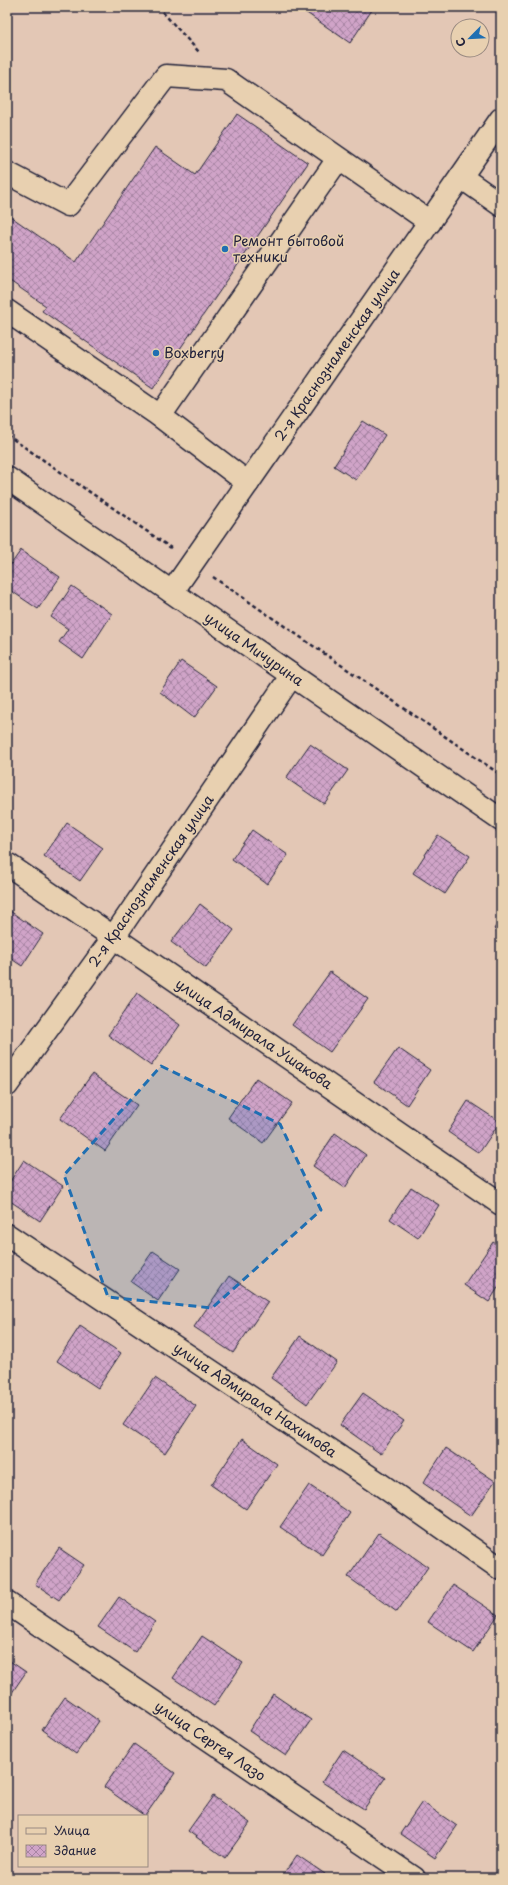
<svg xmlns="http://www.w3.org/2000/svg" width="508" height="1885" font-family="'Playpen Sans',sans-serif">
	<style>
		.building { fill: url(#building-cross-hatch); stroke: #22223b }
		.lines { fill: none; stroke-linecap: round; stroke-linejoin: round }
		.minor-casing { stroke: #22223b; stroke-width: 25 }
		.path { stroke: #22223b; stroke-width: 2.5; stroke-dasharray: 4 3; stroke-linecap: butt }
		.minor { stroke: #e8d0b0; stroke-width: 22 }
		.marked { fill: #1f6fb2; fill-opacity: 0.2; stroke: #1f6fb2; stroke-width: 3; stroke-dasharray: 8 5; stroke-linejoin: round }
		.poi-dot { fill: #1f6fb2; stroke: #e8d0b0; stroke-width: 1.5 }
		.labels { text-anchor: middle; stroke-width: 3; stroke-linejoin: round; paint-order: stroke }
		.poi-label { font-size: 14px; fill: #22223b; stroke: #e8d0b0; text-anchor: start }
		.street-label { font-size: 14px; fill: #22223b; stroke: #e8d0b0 }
	</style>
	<defs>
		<pattern id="building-cross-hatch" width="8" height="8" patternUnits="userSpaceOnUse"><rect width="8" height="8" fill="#d0a4c8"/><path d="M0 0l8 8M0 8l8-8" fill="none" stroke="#a885a4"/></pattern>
	</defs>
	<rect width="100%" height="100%" fill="#e3c7b5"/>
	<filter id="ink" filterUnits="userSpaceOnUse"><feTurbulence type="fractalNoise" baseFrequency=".025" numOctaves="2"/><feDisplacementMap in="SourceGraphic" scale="8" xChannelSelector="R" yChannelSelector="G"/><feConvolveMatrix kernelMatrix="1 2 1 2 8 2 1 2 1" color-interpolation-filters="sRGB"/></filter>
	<g filter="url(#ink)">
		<g class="building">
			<polygon points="298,7 374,7 350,43"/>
			<polygon points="237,114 308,163 153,388 42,311 46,306 7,279 7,214 76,262 155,147 195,175"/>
			<polygon points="363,421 385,435 356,480 334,466"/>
			<polygon points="21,550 60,577 38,609 7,588 7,570"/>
			<polygon points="72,586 112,614 83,659 59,642 68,629 51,617"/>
			<polygon points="181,661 217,686 194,718 160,692"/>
			<polygon points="310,744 348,770 324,804 286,778"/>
			<polygon points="67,823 103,848 80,881 44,856"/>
			<polygon points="252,830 288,855 267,884 232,859"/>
			<polygon points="438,835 470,856 445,894 413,873"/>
			<polygon points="200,904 234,930 206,968 171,942"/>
			<polygon points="7,909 43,934 22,966 7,956"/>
			<polygon points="501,918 501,934 494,929"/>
			<polygon points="330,972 368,999 330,1052 292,1025"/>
			<polygon points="137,993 180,1025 151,1066 108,1035"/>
			<polygon points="398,1048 430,1070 407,1105 374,1082"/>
			<polygon points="92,1074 137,1105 105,1151 60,1119"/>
			<polygon points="256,1078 292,1103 263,1143 228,1118"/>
			<polygon points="468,1101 500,1122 479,1153 448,1132"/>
			<polygon points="335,1133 366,1155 345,1188 313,1166"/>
			<polygon points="24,1160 63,1186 40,1221 7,1199 7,1186"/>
			<polygon points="411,1187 439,1205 418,1238 390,1219"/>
			<polygon points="493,1242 501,1247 501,1283 489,1302 464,1285"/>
			<polygon points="153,1251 180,1269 158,1301 131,1282"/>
			<polygon points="229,1276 268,1302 233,1353 194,1327"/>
			<polygon points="80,1326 121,1353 98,1388 57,1361"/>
			<polygon points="300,1336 337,1362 307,1404 271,1378"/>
			<polygon points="155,1378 196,1406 165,1453 123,1425"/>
			<polygon points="363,1393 404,1421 381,1454 340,1425"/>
			<polygon points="242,1439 277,1464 246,1509 211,1485"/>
			<polygon points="446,1448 495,1481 471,1516 423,1483"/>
			<polygon points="309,1485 350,1513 322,1555 280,1527"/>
			<polygon points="379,1533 428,1567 397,1612 348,1577"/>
			<polygon points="59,1548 84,1565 59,1600 35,1584"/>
			<polygon points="453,1585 498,1615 473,1652 428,1622"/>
			<polygon points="119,1597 155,1622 135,1652 98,1627"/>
			<polygon points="202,1636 243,1663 214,1706 173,1678"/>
			<polygon points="7,1659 26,1672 7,1700"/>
			<polygon points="273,1694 311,1720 286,1756 249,1731"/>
			<polygon points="65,1697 99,1721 76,1754 42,1730"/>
			<polygon points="134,1744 175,1773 145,1816 104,1787"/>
			<polygon points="343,1750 385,1778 364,1809 322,1782"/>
			<polygon points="213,1796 250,1823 225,1858 188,1831"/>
			<polygon points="422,1802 457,1826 435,1858 400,1834"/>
			<polygon points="297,1855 325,1874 323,1878 281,1878"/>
		</g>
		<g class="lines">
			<g class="minor-casing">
				<g id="minor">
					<polyline points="7,173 68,205 166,76 226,80 430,222"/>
					<polyline points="461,177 501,205"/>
					<polyline points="7,311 160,416 248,483"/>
					<polyline points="160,416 338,159"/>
					<polyline points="7,478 501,820"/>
					<polyline points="172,592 501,119"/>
					<polyline points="7,864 501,1204"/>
					<polyline points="7,1085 113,938 292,675"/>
					<polyline points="7,1235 377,1482 501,1569"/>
					<polyline points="7,1603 414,1878"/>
				</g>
			</g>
			<g class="path">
				<polyline points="158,7 199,52"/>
				<polyline points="7,435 171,548"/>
				<polyline points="213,577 501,775"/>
			</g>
			<use href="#minor" class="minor"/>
		</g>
	</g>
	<path class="marked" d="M161,1066L280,1124L321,1210L212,1308L108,1297L64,1175Z"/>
	<g class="poi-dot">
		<circle cx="225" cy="249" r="4"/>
		<circle cx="156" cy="353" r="4"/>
	</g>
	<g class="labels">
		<g class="poi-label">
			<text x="233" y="246">Ремонт бытовой<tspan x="233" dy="16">техники</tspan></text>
			<text x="164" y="358">Boxberry</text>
		</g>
		<g class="street-label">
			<text transform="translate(337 355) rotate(-55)" y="5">2-я Краснознаменская улица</text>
			<text transform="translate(254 649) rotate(35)" y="5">улица Мичурина</text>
			<text transform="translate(151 881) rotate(-55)" y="5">2-я Краснознаменская улица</text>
			<text transform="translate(254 1034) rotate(34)" y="5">улица Адмирала Ушакова</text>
			<text transform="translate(255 1400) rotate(34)" y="5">улица Адмирала Нахимова</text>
			<text transform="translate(210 1741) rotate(34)" y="5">улица Сергея Лазо</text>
		</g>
	</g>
	<rect width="508" height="1885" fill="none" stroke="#e8d0b0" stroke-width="24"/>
	<rect x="12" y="12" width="484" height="1861" fill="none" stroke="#22223b" stroke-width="1.5" filter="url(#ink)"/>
	<rect x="18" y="1815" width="130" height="52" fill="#e8d0b0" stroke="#998a81"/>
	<rect x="26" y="1828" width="20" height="6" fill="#e8d0b0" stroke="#998a81"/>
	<text x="54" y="1835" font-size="12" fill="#22223b">Улица</text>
	<rect x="26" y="1845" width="20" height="12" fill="url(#building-cross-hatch)" stroke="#998a81"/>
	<text x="54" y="1855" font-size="12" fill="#22223b">Здание</text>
	<g transform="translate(470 38) rotate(246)"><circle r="19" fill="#e8d0b0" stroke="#998a81"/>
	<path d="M0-3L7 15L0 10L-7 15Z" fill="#1f6fb2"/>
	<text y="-6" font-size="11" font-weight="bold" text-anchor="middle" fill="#22223b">С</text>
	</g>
</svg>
